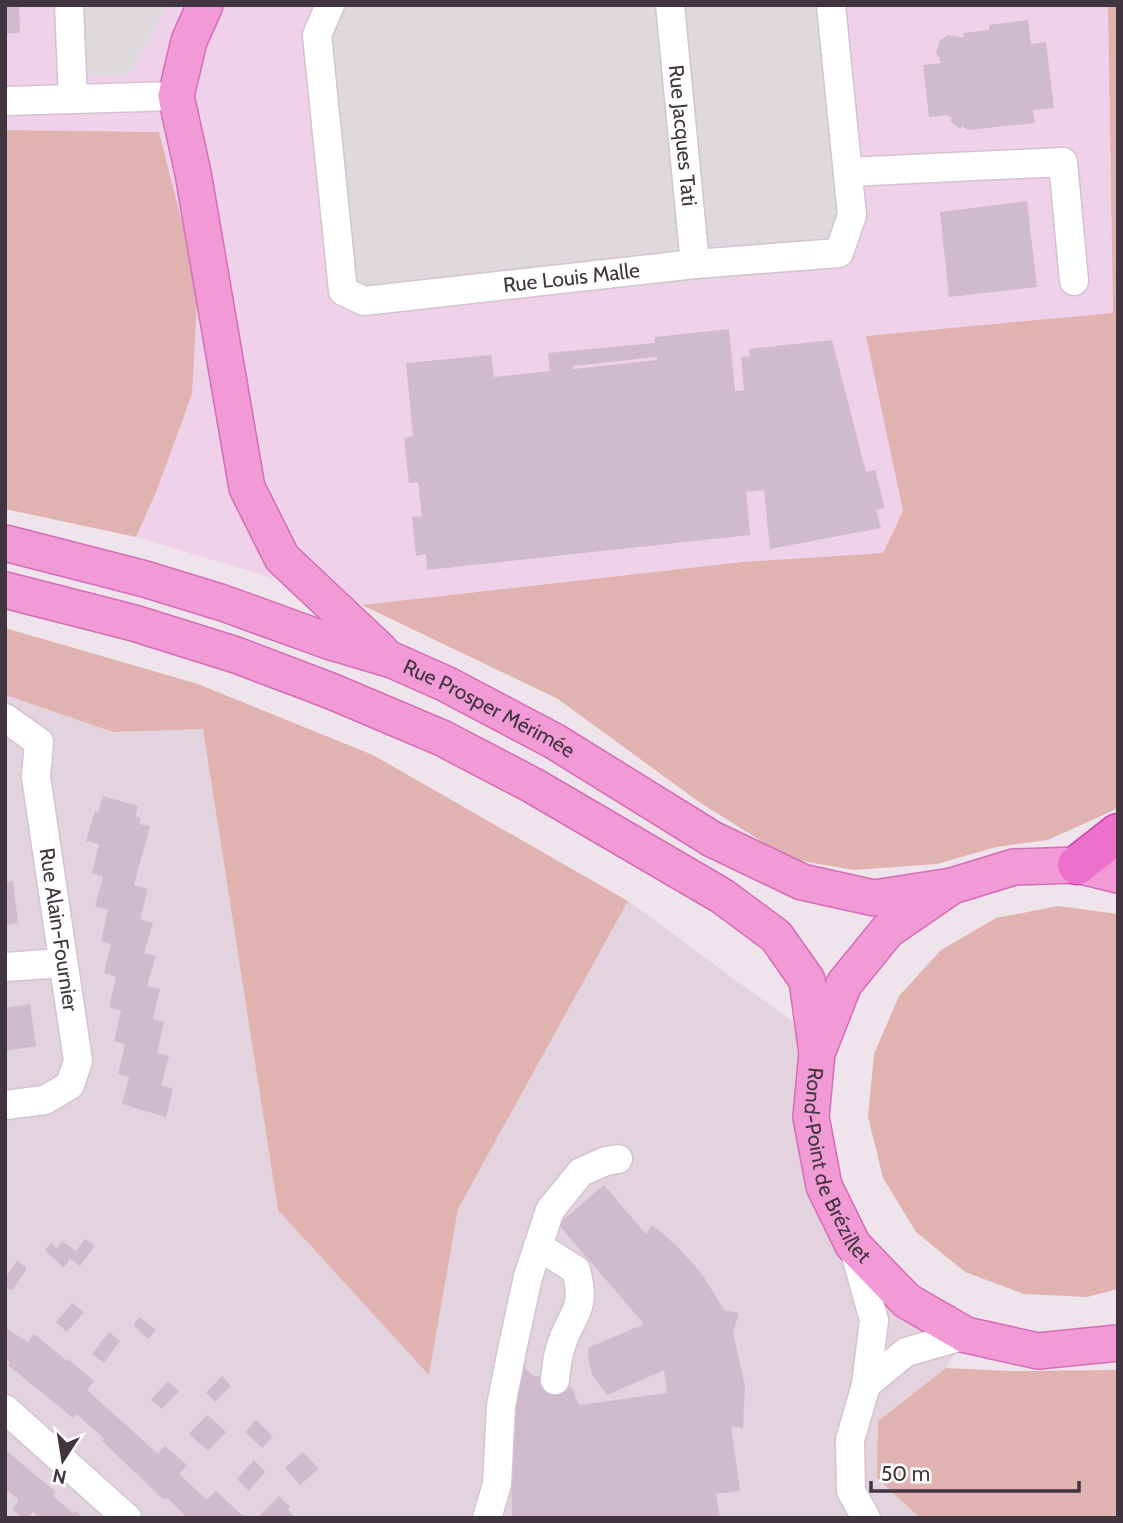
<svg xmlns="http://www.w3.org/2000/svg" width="1123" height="1523" font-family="Cabin,sans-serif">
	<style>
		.residential { fill: #e3d3de }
		.commercial { fill: #f0d1ea }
		.green { fill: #e0b3b1 }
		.parking { fill: #ded9dd }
		.building { fill: #d0bbcc; fill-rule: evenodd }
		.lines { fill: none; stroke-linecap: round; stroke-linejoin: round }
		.minor-casing { stroke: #d5c2d0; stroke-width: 31 }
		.major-casing { stroke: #d56db6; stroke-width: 38 }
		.highway-casing { stroke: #cb43ab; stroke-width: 41 }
		.minor { stroke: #fff; stroke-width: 28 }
		.major { stroke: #f29ad6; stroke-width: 35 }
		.highway { stroke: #ed71cc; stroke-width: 38 }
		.labels { text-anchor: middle; stroke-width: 5; stroke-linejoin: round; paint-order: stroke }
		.street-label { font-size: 21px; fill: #41353f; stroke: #fff }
	</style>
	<rect width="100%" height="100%" fill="#f0e4ec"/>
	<polygon class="residential" points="5,695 113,732 203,728 278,1209 429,1374 458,1209 628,901 812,1036 852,1245 967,1335 946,1368 879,1420 877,1478 920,1518 5,1518"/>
	<polygon class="commercial" points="5,5 1108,5 1113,314 867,336 903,511 883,553 742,562 362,605 136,537 157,490 192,394 198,285 159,132 5,130"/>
	<g class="green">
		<polygon points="1108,5 1118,5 1118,806 1114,810 1048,840 996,847 937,864 854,870 790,859 699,802 558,699 362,605 742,562 883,553 903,511 866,336 1113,313"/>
		<polygon points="5,130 159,132 198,285 192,394 157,490 136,537 5,509"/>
		<polygon points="5,628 198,684 373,755 628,901 458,1209 429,1375 278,1210 203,729 113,732 5,695"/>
		<polygon points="1058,906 1118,914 1118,1289 1087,1297 1024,1294 965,1272 916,1232 883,1178 868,1117 874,1054 899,996 941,950 996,918"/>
		<polygon points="946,1368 1010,1371 1118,1370 1118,1518 920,1518 877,1478 878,1421"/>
	</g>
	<g class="parking">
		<polygon points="82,5 167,5 130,75 84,77"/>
		<polygon points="319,5 820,5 849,267 355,312"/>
	</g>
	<g class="building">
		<polygon points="5,5 19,5 20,33 5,34"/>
		<polygon points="1028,20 1031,44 1046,42 1054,108 1033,110 1035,123 968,130 962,126 960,129 950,121 952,118 947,115 929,117 923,65 941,63 936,52 940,40 949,35 964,38 963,33 989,30 989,25"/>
		<polygon points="1027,201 1037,287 949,297 940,212"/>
		<path d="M729,329L735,391L744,390L741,357L750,356L749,349L832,340L866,472L875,470L885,508L876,510L881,528L770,549L764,490L746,492L750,535L427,570L426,554L416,556L412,517L422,516L418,482L409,483L404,438L413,436L406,363L491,355L494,377L550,371L548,353L655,343V337ZM657,357V360L573,369V366Z"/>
		<polygon points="103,796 138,806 135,817 141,818 139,824 150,826 134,885 148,889 140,919 153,923 144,953 156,956 147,986 160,989 153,1019 164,1022 157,1053 169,1056 161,1085 173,1089 166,1117 122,1104 129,1077 118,1074 125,1044 114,1041 121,1011 109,1007 116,977 104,973 111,944 101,941 108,910 95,906 103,877 92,873 99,844 86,841 95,811 98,813"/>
		<polygon points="13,881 18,923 5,925 5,882"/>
		<polygon points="30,1004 36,1046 5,1051 5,1008"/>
		<polygon points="604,1185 646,1234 652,1225 677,1246 702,1274 724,1310 739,1313 733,1332 745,1386 743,1428 731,1426 740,1491 716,1494 720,1518 512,1518 511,1455 514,1410 522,1360 526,1369 532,1375 563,1382 572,1388 579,1405 667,1393 664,1370 607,1395 593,1376 589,1364 588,1348 644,1324 558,1224"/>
		<polygon points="85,1239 95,1246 80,1266 70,1259 64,1268 45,1250 51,1243 57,1249 62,1241 76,1251"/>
		<polygon points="17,1261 27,1268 12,1291 5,1287 5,1278"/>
		<polygon points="72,1303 84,1312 67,1332 56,1322"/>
		<polygon points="140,1317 156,1330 148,1339 133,1325"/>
		<polygon points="5,1327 27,1342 34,1334 67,1361 68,1359 94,1381 87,1390 158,1454 165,1446 187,1465 179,1474 207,1500 216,1491 245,1518 187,1518 167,1498 164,1500 102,1441 104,1439 77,1414 73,1418 8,1365 10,1363 5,1359"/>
		<polygon points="109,1332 120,1341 104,1363 92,1354"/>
		<polygon points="222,1376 231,1386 215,1402 206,1393"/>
		<polygon points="168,1381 179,1391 162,1409 151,1400"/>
		<polygon points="207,1415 226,1432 208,1451 189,1434"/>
		<polygon points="256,1420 273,1437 262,1448 245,1432"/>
		<polygon points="5,1450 56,1492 53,1496 73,1513 76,1511 84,1518 39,1518 33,1512 28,1518 22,1518 12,1509 19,1500 5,1489"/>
		<polygon points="303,1452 319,1469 300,1485 285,1468"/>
		<polygon points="254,1460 265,1472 249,1491 237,1479"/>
		<polygon points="279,1496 290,1507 288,1510 296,1518 257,1518"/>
	</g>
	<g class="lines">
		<g class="minor-casing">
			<g id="minor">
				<polyline points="69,5 73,99"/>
				<path id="s1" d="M330,5L317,35L343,291L364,301L695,264L839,253L852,215L831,5"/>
				<path id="s2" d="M670,5L695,264"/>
				<polyline points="5,101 176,96"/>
				<polyline points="848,172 1063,162 1074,281"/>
				<path id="s3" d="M5,718L39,742L36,777L78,1061L70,1085L45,1100L5,1105"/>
				<polyline points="5,967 62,963"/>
				<polyline points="853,1245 874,1320 866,1385 850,1440 851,1491 866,1518"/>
				<path d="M538,1246L576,1270C587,1312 572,1311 561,1346C557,1357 556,1369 555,1380"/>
				<polyline points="866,1385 906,1352 966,1335"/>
				<polyline points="5,1409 127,1518"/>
				<polyline points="487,1518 497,1484 501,1406 512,1350 528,1277 550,1210 581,1172 606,1161 618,1159"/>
			</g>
		</g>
		<g class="major-casing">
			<g id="major">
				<polyline points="205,5 189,41 176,96 193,173 247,488 282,558 381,651"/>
				<path id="s4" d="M5,543L145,579L223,603L328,641L392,660L446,684L554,741L712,839L802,882L874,898L952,886"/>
				<polyline points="5,590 134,623 236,655 331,691 442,738 532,785 722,896 776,936 807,980 817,1053"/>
				<path id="s5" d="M1118,875L1077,865L1014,867L952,886L888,930L844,984L817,1053L811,1117L824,1186L853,1245L907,1301L966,1335L1038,1351L1118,1343"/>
			</g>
		</g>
		<g class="highway-casing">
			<polyline id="highway" points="1077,865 1118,833"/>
		</g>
		<use href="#minor" class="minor"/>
		<use href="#major" class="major"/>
		<use href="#highway" class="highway"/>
	</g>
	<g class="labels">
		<g class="street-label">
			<text dy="7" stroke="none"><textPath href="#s2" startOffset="131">Rue Jacques Tati</textPath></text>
			<text dy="7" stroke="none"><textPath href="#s1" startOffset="522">Rue Louis Malle</textPath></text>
			<text dy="7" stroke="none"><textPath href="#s4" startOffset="513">Rue Prosper Mérimée</textPath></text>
			<text dy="7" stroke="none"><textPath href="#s3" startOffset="231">Rue Alain-Fournier</textPath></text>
			<text dy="7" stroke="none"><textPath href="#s5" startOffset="509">Rond-Point de Brézillet</textPath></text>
		</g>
	</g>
	<rect width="1123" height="1523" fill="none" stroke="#41353f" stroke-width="14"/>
	<g transform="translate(63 1460) rotate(192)" stroke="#ffffff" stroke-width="5" paint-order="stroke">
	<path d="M0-5L12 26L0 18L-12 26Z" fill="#41353f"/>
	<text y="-10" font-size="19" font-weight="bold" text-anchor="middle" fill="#41353f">N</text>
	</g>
	<path d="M871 1481v10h208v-10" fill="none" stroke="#41353f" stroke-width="3.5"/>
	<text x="881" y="1481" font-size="21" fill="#41353f" stroke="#ffffff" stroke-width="5" paint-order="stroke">50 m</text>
</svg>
